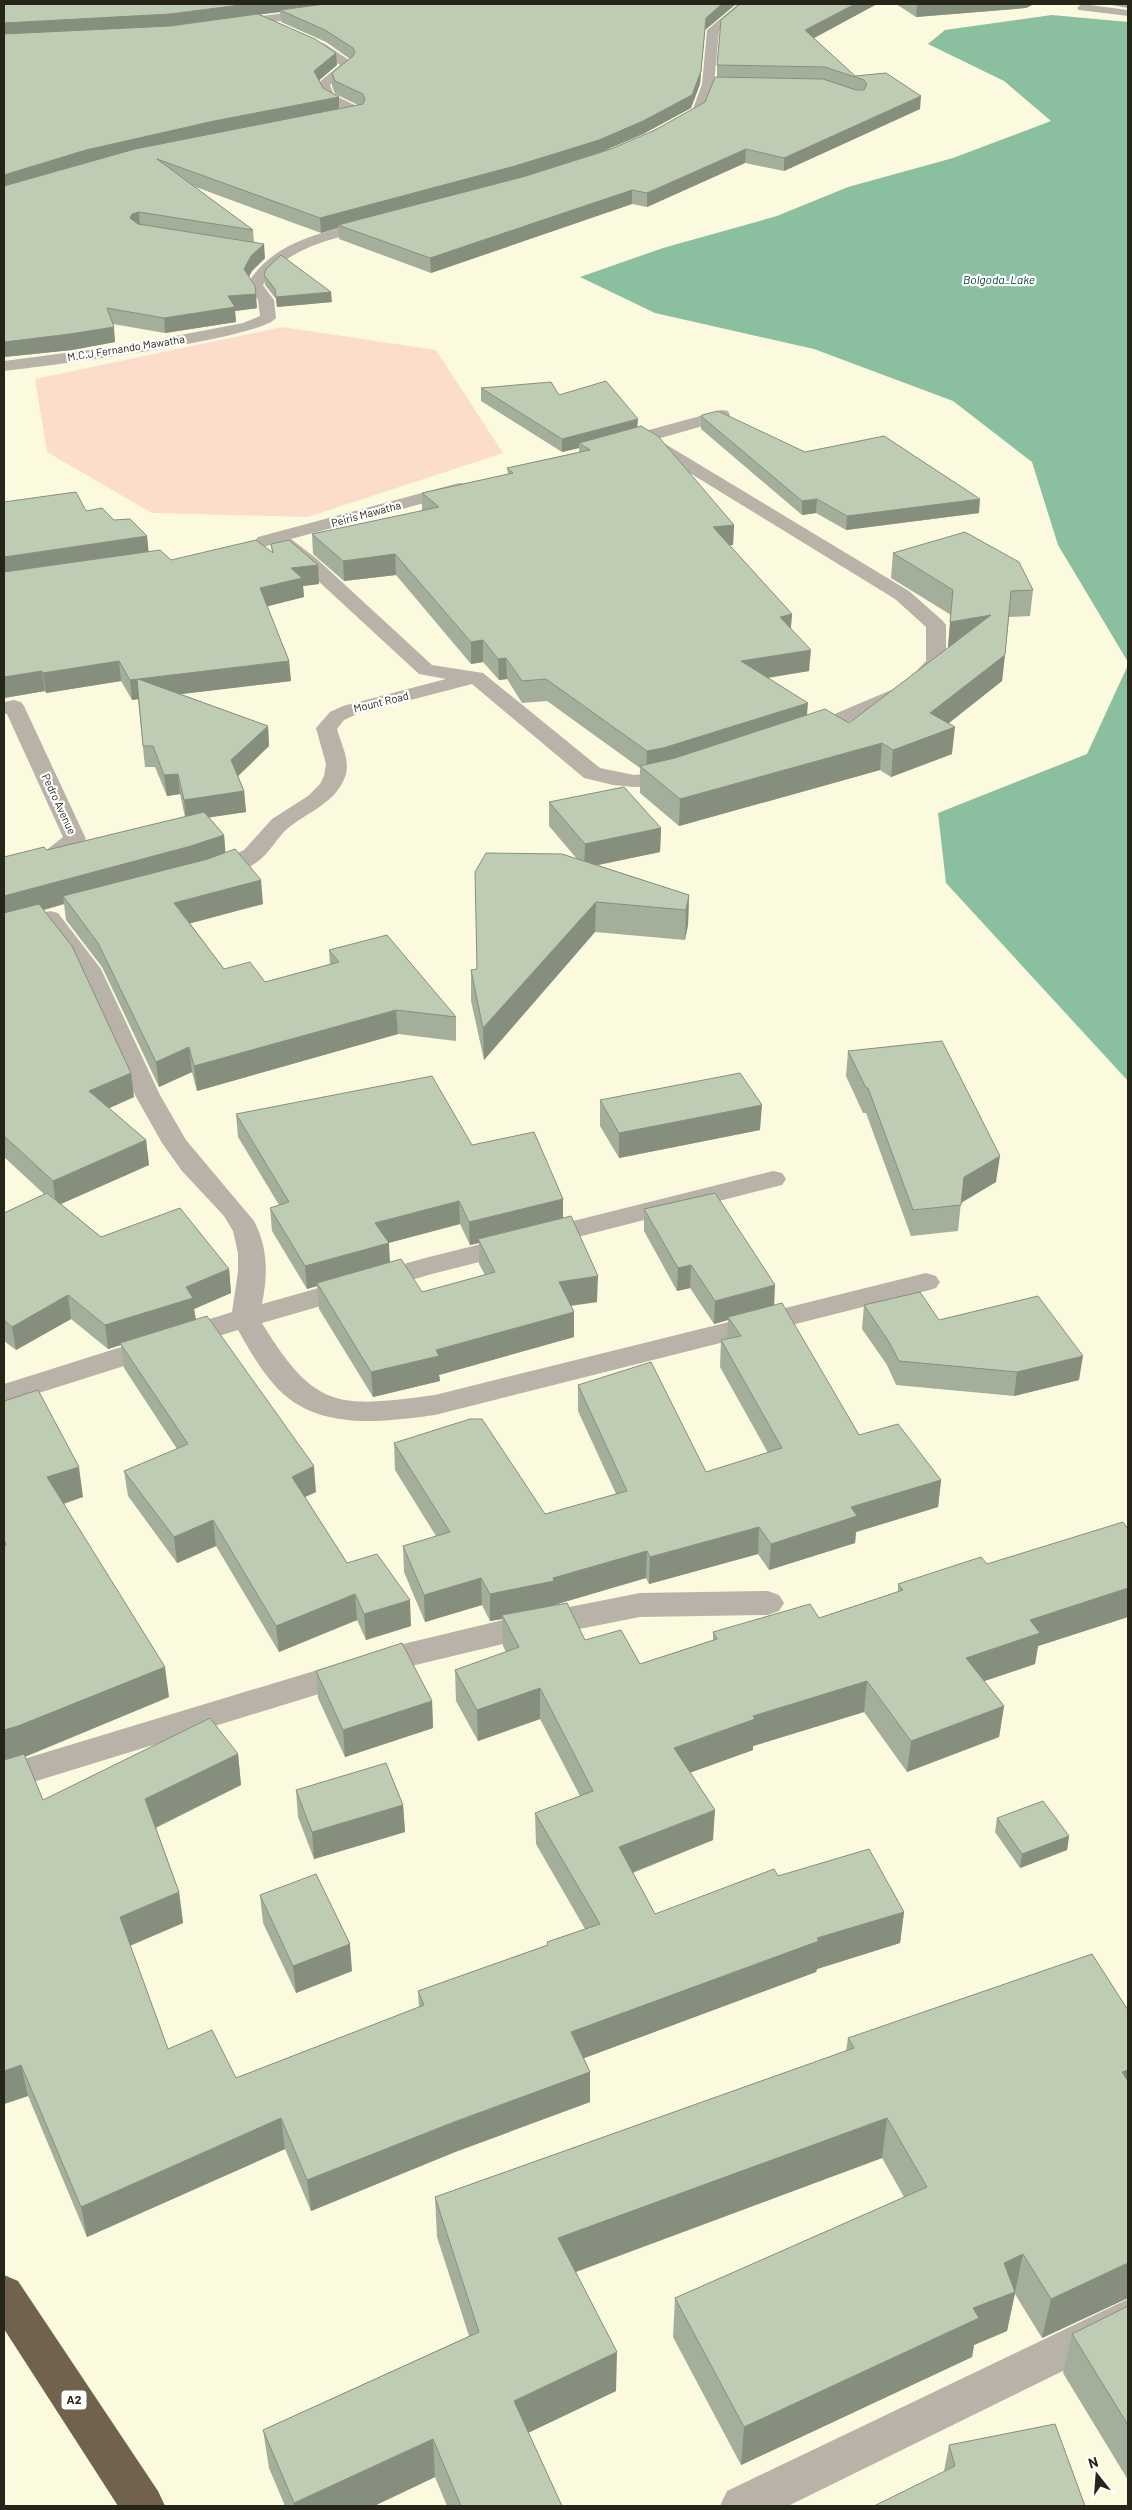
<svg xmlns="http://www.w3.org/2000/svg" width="1132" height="2510" font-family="Barlow,sans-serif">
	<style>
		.green { fill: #fcddcc }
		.water { fill: #8abfa0 }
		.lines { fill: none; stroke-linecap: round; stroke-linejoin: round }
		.minor { fill: #b9b2a8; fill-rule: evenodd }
		.highway { fill: #70624d; fill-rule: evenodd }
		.wall { fill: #a4af9b; fill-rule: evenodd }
		.shaded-wall { fill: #868f7e }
		.building { fill: #bfccb4; stroke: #868f7e }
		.labels { text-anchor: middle; stroke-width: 4.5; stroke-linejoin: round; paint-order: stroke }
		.far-street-label { font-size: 11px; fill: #25251a; stroke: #fff }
		.far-water-label { font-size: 12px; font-style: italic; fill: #004427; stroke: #fff }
		.shield { fill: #fff; stroke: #66665f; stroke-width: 1 }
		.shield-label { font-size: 12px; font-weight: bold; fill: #25251a }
	</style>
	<rect width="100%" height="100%" fill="#fcfade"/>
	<polygon class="green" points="282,327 436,350 503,453 308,517 152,513 47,452 35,379"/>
	<g class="water">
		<polygon points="1052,15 1128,22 1128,662 1058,545 1032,462 953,401 814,349 655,313 580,277 663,248 777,216 848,187 953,158 1051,121 1004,81 928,44 945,30"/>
		<polygon points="1128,665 1128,1081 946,883 938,813 1087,754"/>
	</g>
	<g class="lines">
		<g class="minor">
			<polygon points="354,4 383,4 377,7 232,28 226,24 232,20"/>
			<polygon points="738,4 751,4 719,31 714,84 705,111 678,130 668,130 666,127 668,124 693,109 702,84 707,30"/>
			<polygon points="1082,4 1128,10 1128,16 1079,10 1077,8"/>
			<polygon points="304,36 325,44 352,62 354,65 352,68 330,85 334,95 363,109 364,112 363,115 333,121 328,120 327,117 328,114 346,111 325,100 317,84 340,65 317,50 300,43 300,37"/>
			<path d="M374,220L381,224L379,227C340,237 284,246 263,285L274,300L276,318C261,339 41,367 4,371V361L134,344L243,323L260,316L258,300L247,285C272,240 328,231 374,220Z"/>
			<polygon points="722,410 728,411 730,415 728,419 657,439 909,591 943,621 946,625 946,662 917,693 813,737 806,739 799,737 796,733 799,729 903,685 926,661 926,627 895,599 641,443 627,444 624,440 627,436"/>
			<path d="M459,483L465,484L468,488L465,492L291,539L317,559L432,665L483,673L600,768L634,775L655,773L677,768L685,769L688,774L685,779L655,786L634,787L613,785L584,778L472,684L357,714L344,720L337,729C341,744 351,761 345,777C335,804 307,812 287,829C277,838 271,850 262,858C249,870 219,883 202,879L199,874L202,869L244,850L272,819L308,796L320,784L324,776L326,764L316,728L330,712L343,706L446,679L419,674L303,567L274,544L264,547L258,545L255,541L258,537Z"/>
			<polygon points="14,700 21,702 24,706 86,839 55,866 4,879 4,865 39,856 63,837 7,714 4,714 4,702"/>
			<path d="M50,911L58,913L101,969L160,1095L186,1140L254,1221C268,1247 268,1275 262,1304L425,1258L773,1171L782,1173L786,1179L782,1185L432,1274L262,1323C315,1410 338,1408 435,1395L926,1273L936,1276L940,1282L936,1288L926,1291L435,1415C383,1422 320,1431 279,1390C262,1373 250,1351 238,1330L4,1404V1384L232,1312L238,1272V1253L233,1231L224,1216L182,1171L162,1143L135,1095L77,969L38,918L42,913Z"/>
			<polygon points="768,1591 779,1595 784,1603 779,1611 768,1615 640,1617 503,1644 403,1668 4,1791 4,1765 403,1644 503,1620 640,1593"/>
			<polygon points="1128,2299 1128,2339 788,2506 720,2506 727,2491"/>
		</g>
		<polygon class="highway" points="4,2275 18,2281 158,2491 165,2506 118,2506 4,2329"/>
	</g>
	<g class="wall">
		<path d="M4,4H736L705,30L700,84L691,108L643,134L603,151L611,149L655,130L705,102L717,77V65L877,4L813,38L855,76L886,73L920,109L784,171L745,163L647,207L632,204L431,273L339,239L338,228L321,233L193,186L253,230L254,242L265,258L252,271L249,277L257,308L235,311L236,322L165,333L113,324L115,342L72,350L4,357ZM280,12L281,22L326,42L350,59L332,73V86L335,94L358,105L339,108V97L323,88L319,80L337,65L336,53L260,14Z"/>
		<polygon points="896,4 1034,4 1026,8 916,17"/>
		<polygon points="1107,4 1128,4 1128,8"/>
		<polygon points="264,275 332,302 277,307 276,299 265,285"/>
		<polygon points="481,388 559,395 638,427 734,525 733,545 729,545 792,614 791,628 809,671 768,678 807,715 849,723 948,648 951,615 891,578 893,553 1033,590 1030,616 1009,617 1002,681 948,723 952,754 891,777 880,770 679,826 640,793 640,768 547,701 522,703 507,679 499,680 483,662 471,664 396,575 344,581 313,554 312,534 422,511 422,493 508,474 507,468 579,452 579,448 562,452 481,401"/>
		<polygon points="701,416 805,452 979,513 846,530 816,513 802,515 701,429"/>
		<polygon points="86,511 114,520 147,536 148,552 171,560 272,553 271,544 319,584 303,586 304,597 267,606 289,661 291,681 180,694 268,726 269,746 238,776 244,791 246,812 209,817 224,835 225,853 263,904 190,923 224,969 265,982 330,964 329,950 456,1017 456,1041 398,1034 197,1091 192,1072 159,1087 102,967 66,920 64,904 44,910 134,1097 109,1108 146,1140 149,1165 61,1204 101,1237 229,1269 231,1293 194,1309 196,1319 316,1492 305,1497 347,1563 411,1626 366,1640 357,1620 279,1652 216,1546 177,1563 128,1496 124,1471 177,1449 124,1368 121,1345 108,1349 71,1319 16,1350 4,1341 4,1213 44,1194 4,1157 4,857 47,850 185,817 180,794 167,796 155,767 145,767 138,699 132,700 121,681 46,693 45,691 4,698"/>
		<polygon points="549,802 661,828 660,852 597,865 689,895 688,925 685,940 595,932 484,1060 471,1001 471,970 477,969 577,859 549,826"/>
		<polygon points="848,1051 996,1182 961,1202 958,1231 911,1236 866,1113 863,1113 846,1076"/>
		<polygon points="600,1100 760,1130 619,1158 600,1126"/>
		<path d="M236,1114L472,1145L563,1199V1218L597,1302L571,1306L574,1312V1337L439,1375L440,1381L373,1397L319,1309L317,1286L307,1289L272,1231L270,1208L279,1205L238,1137ZM460,1224L470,1245L479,1243V1264L485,1275L422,1292L390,1263L388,1243Z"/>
		<polygon points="644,1209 774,1305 859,1435 941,1480 938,1507 856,1532 855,1543 769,1570 758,1554 649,1584 646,1578 554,1605 585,1640 640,1664 713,1640 713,1632 819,1618 898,1592 898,1584 987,1564 1128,1529 1128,1617 1038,1646 1035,1664 984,1681 1004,1706 999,1737 907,1772 864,1712 753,1746 753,1750 690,1772 713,1840 633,1873 655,1914 778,1876 904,1912 900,1943 817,1969 816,1972 584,2058 590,2072 590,2102 455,2152 311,2211 285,2149 87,2237 28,2096 4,2104 4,1401 83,1497 64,1504 169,1697 25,1757 43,1800 238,1754 241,1785 156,1828 179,1892 183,1923 130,1945 168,2049 236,2078 419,2007 418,1991 547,1945 547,1942 585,1929 536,1844 535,1813 580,1796 540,1719 478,1741 456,1701 455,1670 506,1652 503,1646 502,1619 490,1621 482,1605 425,1622 404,1572 403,1546 436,1536 395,1470 394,1443 545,1514 616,1494 578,1411 578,1385 706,1472 768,1453 720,1367 721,1340 727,1339 728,1320 714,1324 690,1288 677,1291 644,1231"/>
		<polygon points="864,1305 939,1320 1079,1380 1014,1396 896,1385 887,1365 862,1329"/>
		<polygon points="316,1671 432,1701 433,1728 345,1757 318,1698"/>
		<polygon points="296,1790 403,1805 405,1832 314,1859 298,1817"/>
		<polygon points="997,1818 1069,1836 1067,1850 1020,1868 995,1832"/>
		<polygon points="260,1895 352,1971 296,1993 263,1923"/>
		<polygon points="1128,2010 1128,2298 1042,2338 1015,2294 1007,2331 974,2345 972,2357 741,2465 673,2337 675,2298 904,2197 882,2158 576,2272 616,2391 528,2433 562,2506 447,2506 435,2477 374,2506 285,2506 269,2468 263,2430 469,2336 437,2237 435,2197 846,2051 848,2038"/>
		<polygon points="1128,2306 1128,2480 1063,2373 1072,2334"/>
		<polygon points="1055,2424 944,2471 949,2445"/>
	</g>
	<g class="shaded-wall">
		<polygon points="248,4 341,4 280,10 280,12 171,26 4,36 4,23"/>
		<polygon points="722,4 736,4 705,30 700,84 691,108 643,134 599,153 515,180 338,225 338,228 321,233 320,218 706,18"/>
		<polygon points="855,4 877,4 805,43 805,30"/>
		<polygon points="932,4 1034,4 1026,8 916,17 917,5"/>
		<polygon points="336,53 337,65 315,84 314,71"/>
		<polygon points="921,96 920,109 784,171 784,158"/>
		<polygon points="339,97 339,110 4,189 4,175 86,150 214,121"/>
		<polygon points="746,149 745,163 647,207 647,193"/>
		<polygon points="632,190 632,204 431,273 430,258"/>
		<polygon points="139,212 140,226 130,218 132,214"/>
		<polygon points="264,244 265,258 252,271 245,284 244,269 251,256"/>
		<polygon points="331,292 332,302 277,307 276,297"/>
		<polygon points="256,294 257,308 235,311 236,322 165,333 164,318 228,296"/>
		<polygon points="114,327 115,342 72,350 4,357 4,342"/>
		<polygon points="638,419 637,431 579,443 579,448 562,452 562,439"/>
		<polygon points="817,499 816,513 802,515 802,501"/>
		<polygon points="980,499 979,513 846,530 847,516"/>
		<polygon points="734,525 733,545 712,547 713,527"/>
		<polygon points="147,536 149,555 4,576 4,557"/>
		<polygon points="395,554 396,575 344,581 343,561"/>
		<polygon points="318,565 319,584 303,586 304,597 261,608 260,588 291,568"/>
		<polygon points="792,614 790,635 780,617"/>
		<polygon points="991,615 948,648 950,622"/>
		<polygon points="483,640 483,662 471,664 471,642"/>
		<polygon points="811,650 809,671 740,682 741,661"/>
		<polygon points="1005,655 1002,681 934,735 955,727 952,754 891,777 893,750 930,713"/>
		<polygon points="506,658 507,679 499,680 498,659"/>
		<polygon points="119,661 121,681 46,693 43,673"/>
		<polygon points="289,661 291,681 140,699 138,679"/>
		<polygon points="42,671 45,691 4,698 4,677"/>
		<polygon points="137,679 139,699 132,700 130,680"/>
		<polygon points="808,703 806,725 646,771 647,751"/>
		<polygon points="268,726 269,746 233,781 231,760"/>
		<polygon points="882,743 880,770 679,826 680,799"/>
		<polygon points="178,774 180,794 167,796 164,775"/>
		<polygon points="244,791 246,812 186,821 184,800"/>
		<polygon points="661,828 660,852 584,868 585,844"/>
		<polygon points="224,835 226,858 63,896 64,904 4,921 4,896"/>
		<polygon points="261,880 263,904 177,927 174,903"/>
		<polygon points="689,895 688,925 685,940 686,910"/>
		<polygon points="596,902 595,932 484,1060 483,1028"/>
		<polygon points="396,1010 398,1034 197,1091 194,1066"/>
		<polygon points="189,1047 192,1072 159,1087 156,1062"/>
		<polygon points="131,1073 134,1097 92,1116 89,1091"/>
		<polygon points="762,1105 760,1130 619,1158 619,1133"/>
		<polygon points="146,1140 149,1165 56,1206 53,1181"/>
		<polygon points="1000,1156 996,1182 961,1203 964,1177"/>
		<polygon points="563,1199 563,1222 478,1239 479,1243 470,1245 469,1222"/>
		<polygon points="459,1201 460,1224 377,1246 375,1223"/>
		<polygon points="389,1243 390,1266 317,1283 317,1286 307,1289 305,1266"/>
		<polygon points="691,1265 690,1288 677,1291 678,1268"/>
		<polygon points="229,1269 231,1293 194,1309 196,1321 120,1343 121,1345 108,1349 105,1325 186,1287"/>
		<polygon points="598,1276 597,1302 559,1307 559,1282"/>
		<polygon points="775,1285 774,1308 728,1317 728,1320 714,1324 715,1301"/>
		<polygon points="68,1295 71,1319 16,1350 12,1327"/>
		<polygon points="574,1312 574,1337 439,1375 440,1381 373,1397 371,1372 436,1350"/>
		<polygon points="1083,1356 1079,1380 1014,1396 1017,1372"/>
		<polygon points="314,1466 316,1492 294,1502 292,1477"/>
		<polygon points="79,1467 83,1497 52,1507 47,1477"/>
		<polygon points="941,1480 938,1507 856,1532 855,1543 769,1570 771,1544 851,1507"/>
		<polygon points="213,1520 216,1546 177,1563 174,1537"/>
		<polygon points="759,1527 758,1554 649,1584 650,1557"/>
		<polygon points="647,1551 646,1578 554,1605 502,1615 502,1619 490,1621 490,1594 553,1578"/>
		<polygon points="481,1578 482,1605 425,1622 424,1595"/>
		<polygon points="1128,1588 1128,1617 1038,1646 1035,1664 961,1689 966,1658 1030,1620"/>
		<polygon points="355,1594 357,1620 279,1652 276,1626"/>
		<polygon points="410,1600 411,1626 366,1640 364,1614"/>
		<polygon points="165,1667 169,1697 24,1757 4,1763 4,1730"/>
		<polygon points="867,1681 864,1712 753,1746 753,1750 673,1779 674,1748 753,1716"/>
		<polygon points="540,1688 540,1719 478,1741 477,1710"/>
		<polygon points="432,1701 433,1728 345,1757 343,1730"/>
		<polygon points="1004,1706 999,1737 907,1772 911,1741"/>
		<polygon points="238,1754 241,1785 150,1830 145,1799"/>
		<polygon points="403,1805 405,1832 314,1859 312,1832"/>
		<polygon points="715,1810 713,1840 618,1878 619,1847"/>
		<polygon points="1069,1836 1067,1850 1020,1868 1022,1854"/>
		<polygon points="179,1892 183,1923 125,1948 120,1917"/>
		<polygon points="904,1912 900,1943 817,1969 816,1972 571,2063 571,2032 817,1938"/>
		<polygon points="350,1944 352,1971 296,1993 293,1966"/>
		<polygon points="21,2065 28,2096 4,2104 4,2071"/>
		<polygon points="1128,2070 1128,2107 1122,2072"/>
		<polygon points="590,2072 590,2102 455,2152 311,2211 307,2180 454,2122"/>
		<polygon points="281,2118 285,2149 87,2237 81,2207"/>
		<polygon points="887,2118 882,2158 559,2278 558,2238"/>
		<polygon points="1023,2254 1007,2331 974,2345 972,2357 741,2465 744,2427 973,2308 1004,2263"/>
		<polygon points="1128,2263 1128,2298 1042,2338 1051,2299"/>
		<polygon points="617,2352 616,2391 515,2439 514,2401"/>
		<polygon points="433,2439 435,2477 374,2506 294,2506 294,2503"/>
	</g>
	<g class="building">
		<polygon points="4,4 248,4 170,14 4,23"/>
		<polygon points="325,4 722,4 706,18 701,71 692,95 643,121 599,140 515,166 320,218 157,159 253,230 139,212 132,214 130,218 138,224 264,244 251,256 244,269 255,286 256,294 228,296 235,307 164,318 107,308 114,327 70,334 4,342 4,186 135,149 363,104 365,99 363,94 335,81 332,73 353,56 355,51 353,48 325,30 280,10"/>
		<polygon points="740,4 855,4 805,30 855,76 886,73 921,96 784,158 746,149 647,193 632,190 430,258 338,225 526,176 611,149 655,130 705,102 715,77 823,79 856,90 864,90 867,84 864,80 825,67 717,65 721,20"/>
		<polygon points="916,4 932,4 917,5"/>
		<polygon points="258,14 315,39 336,53 314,71 323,88 339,97 214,121 86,150 4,175 4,34 170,26"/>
		<polygon points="281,255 331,292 276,297 275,289 264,275 266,269"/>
		<polygon points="606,381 638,419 562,439 481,388 551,382 559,395"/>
		<polygon points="718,411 805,452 884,436 980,499 847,516 817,499 802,501 701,416 702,415"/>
		<polygon points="641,426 658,436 734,525 713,527 792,614 780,617 811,650 741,661 808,703 663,748 647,751 546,679 522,681 506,658 498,659 483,640 471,642 395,554 343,561 312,534 439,507 422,493 513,473 507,468 590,450 579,443"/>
		<polygon points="76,492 86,511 102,508 114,520 130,519 147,536 4,557 4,502"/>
		<polygon points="965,532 1019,562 1033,590 1011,591 1005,655 930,713 955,727 893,750 882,743 680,799 640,766 675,758 825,709 849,723 991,615 950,622 953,590 893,553"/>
		<polygon points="256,540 273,553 271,544 289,540 318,565 291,568 302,578 260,588 289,661 138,679 268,726 231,760 244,791 184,800 178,774 164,775 153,746 143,746 137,679 130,680 119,661 43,673 42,671 4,677 4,572 160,550 171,560"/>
		<polygon points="624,787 661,828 585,844 549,802"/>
		<polygon points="204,812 224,835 191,846 4,896 4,857 44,847 47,850"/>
		<polygon points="235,849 261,880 174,903 224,969 250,962 265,982 339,962 329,950 387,935 456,1017 396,1010 194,1066 189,1047 156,1062 98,943 63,896 208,859"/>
		<polygon points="486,853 562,854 689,895 686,910 596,902 483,1028 471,970 477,969 475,872"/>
		<polygon points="39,904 72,946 131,1073 89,1091 146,1140 53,1181 4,1136 4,913"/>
		<polygon points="942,1041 1000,1156 964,1177 961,1205 913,1210 868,1088 866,1088 848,1051"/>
		<polygon points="740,1073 762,1105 619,1133 600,1100"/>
		<polygon points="432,1076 472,1145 534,1132 563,1199 469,1222 459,1201 375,1223 389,1243 305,1266 270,1208 289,1202 236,1114"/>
		<polygon points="47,1193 101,1237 180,1208 229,1269 186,1287 193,1298 105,1325 68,1295 12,1327 4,1320 4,1213"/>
		<polygon points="715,1193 775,1285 715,1301 691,1265 678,1268 644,1209"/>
		<polygon points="571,1216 598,1276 559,1282 574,1312 436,1350 439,1356 371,1372 317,1283 401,1259 422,1292 495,1272 478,1239"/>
		<polygon points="920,1292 939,1320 1038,1296 1083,1356 1017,1372 899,1361 889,1342 864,1305"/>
		<polygon points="782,1303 859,1435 898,1424 941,1480 851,1507 857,1516 771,1544 759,1527 650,1557 647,1551 553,1578 554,1581 490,1594 481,1578 424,1595 403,1546 450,1532 394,1443 470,1419 482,1419 545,1514 627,1491 578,1385 651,1362 706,1472 782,1448 721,1340 741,1336 728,1317"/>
		<polygon points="207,1316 314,1466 292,1477 347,1563 377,1554 410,1600 364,1614 355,1594 276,1626 213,1520 174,1537 124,1471 188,1444 120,1343"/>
		<polygon points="38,1390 79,1467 47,1477 165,1667 18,1726 4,1730 4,1546 6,1545 4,1539 4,1401"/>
		<polygon points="1123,1522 1128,1529 1128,1588 1030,1620 1040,1633 966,1658 1004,1706 911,1741 867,1681 753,1716 755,1719 674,1748 715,1810 619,1847 655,1914 774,1869 778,1876 869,1849 904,1912 817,1938 819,1941 571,2032 590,2072 454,2122 307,2180 281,2118 81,2207 21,2065 4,2071 4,1760 24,1754 43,1800 210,1718 238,1754 145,1799 179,1892 120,1917 168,2049 212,2030 236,2078 424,2005 418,1991 548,1945 547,1942 600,1924 535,1813 593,1791 540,1688 477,1710 455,1670 519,1647 502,1615 567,1603 585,1640 621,1630 640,1664 717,1639 713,1632 810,1604 819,1618 903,1590 898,1584 981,1557 987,1564"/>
		<polygon points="402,1643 432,1701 343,1730 316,1671"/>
		<polygon points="386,1763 403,1805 312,1832 296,1790"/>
		<polygon points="1043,1801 1069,1836 1022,1854 997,1818"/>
		<polygon points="316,1874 350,1944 293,1966 260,1895"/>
		<polygon points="1092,1954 1128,2010 1128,2070 1122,2072 1128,2081 1128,2263 1051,2299 1023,2254 1004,2263 1015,2292 973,2308 979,2318 744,2427 675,2298 927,2187 887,2118 558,2238 617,2352 514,2401 562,2506 461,2506 433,2439 294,2503 263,2430 479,2332 435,2197 854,2048 848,2038"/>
		<polygon points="1128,2306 1128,2425 1072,2334"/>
		<polygon points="1055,2424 1085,2506 874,2506 955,2466 949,2445"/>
	</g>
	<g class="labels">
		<g class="far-street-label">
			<text transform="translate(126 348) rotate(-9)" y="4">M.C.J Fernando Mawatha</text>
			<text transform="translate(366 514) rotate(-15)" y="4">Peiris Mawatha</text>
			<text transform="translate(381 702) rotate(-14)" y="4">Mount Road</text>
			<text transform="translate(59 804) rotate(65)" y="4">Pedro Avenue</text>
		</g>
		<g class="far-water-label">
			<text x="999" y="284">Bolgoda_Lake</text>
		</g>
		<rect class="shield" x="61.5" y="2390.5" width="25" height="19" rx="4"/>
		<g class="shield-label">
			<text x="74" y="2404">A2</text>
		</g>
	</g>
	<rect width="1132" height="2510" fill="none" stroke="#25251a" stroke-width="10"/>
	<g transform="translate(1097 2475) rotate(343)" stroke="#ffffff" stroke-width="4" paint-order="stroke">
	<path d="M0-4L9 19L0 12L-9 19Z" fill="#25251a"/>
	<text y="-8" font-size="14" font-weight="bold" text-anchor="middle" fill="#25251a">N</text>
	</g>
</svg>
